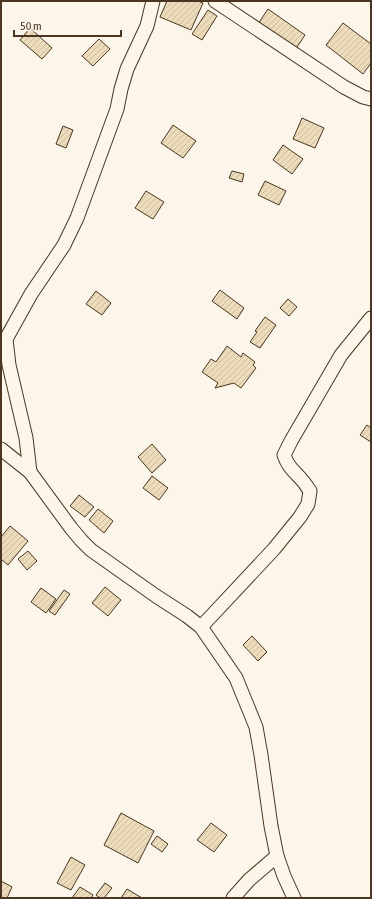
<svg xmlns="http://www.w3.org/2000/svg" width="372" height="899" font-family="'Asap Condensed',sans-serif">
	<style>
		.building { fill: url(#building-hatch); stroke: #4a3520 }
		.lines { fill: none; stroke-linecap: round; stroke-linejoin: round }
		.minor-casing { stroke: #4a3520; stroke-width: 15 }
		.minor { stroke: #fbf6e9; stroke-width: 13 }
	</style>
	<defs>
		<pattern id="building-hatch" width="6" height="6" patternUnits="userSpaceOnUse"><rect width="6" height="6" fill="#ecdcbc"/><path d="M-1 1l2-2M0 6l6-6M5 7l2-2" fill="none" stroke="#ccbda1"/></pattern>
	</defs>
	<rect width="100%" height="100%" fill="#fbf6e9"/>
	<g class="building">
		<polygon points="167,1 198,1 203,3 191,30 160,17"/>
		<polygon points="268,9 305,35 295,50 258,24"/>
		<polygon points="208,10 217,16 202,40 192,34"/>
		<polygon points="343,23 371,44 371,63 363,74 326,45"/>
		<polygon points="30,28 52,48 42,59 20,40"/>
		<polygon points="99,39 110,49 93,66 82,56"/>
		<polygon points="302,118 324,128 315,148 293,139"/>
		<polygon points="173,125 196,141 183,158 161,143"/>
		<polygon points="63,126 73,130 66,148 56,144"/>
		<polygon points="283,145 303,159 292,174 273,160"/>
		<polygon points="232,171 244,174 242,182 229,178"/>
		<polygon points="265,181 286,191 279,205 258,195"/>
		<polygon points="146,191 164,202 153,219 135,208"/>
		<polygon points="220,290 244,308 237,319 212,301"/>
		<polygon points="96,291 111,303 102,315 86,304"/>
		<polygon points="288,299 297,307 289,316 280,308"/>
		<polygon points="265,317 276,325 260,348 250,342 257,332 255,331"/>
		<polygon points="227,346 241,357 243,353 255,362 253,365 256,368 241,388 234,383 215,388 218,383 202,372 211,359 216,362"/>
		<polygon points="367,425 371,428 371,442 360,435"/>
		<polygon points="152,444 166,460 152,473 138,457"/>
		<polygon points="152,476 168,488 159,500 143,488"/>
		<polygon points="79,495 94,507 85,517 70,506"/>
		<polygon points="98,509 113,521 104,533 89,520"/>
		<polygon points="10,526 28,541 8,565 1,559 1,537"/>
		<polygon points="28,551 37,561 27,570 18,559"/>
		<polygon points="105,587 121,600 108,616 92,603"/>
		<polygon points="41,588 56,599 46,613 31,602"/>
		<polygon points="64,590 70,594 55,615 49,611"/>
		<polygon points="252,636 267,652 258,661 243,645"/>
		<polygon points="121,813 154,831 138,863 104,845"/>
		<polygon points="211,823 227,835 214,852 197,840"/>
		<polygon points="157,836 168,844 162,852 151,844"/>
		<polygon points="71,857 85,865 71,890 57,883"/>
		<polygon points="1,881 12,887 7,898 1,898"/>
		<polygon points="105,883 112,888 104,898 100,898 96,895"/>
		<polygon points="80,887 93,895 91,898 72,898"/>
		<polygon points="127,889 142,898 121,898"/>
	</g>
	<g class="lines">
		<g class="minor-casing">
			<g id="minor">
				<polyline points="215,1 344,87 363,97 371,99"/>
				<polyline points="6,339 9,365 26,438 30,472"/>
				<polyline points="1,348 31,294 64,245 77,218 117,109 121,89 127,69 147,26 153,1"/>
				<polyline points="1,449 30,472 71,528 81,540 91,550 156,596 187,616 201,627 236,678 256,727 261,755 271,826 277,856 284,876 294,898"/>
				<path d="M201,627L274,549L300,517L308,504L310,491C307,487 305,483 302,480C294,471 288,467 284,455L291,441L341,355L371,318"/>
				<polyline points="233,898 249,880 277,856"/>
			</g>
		</g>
		<use href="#minor" class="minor"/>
	</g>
	<rect width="372" height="899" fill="none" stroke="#4a3520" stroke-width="4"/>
	<path d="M14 30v6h107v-6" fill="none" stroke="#4a3520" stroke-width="2"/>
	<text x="20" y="30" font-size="12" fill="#4a3520" stroke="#fbf6e9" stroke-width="3" paint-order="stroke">50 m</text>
</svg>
